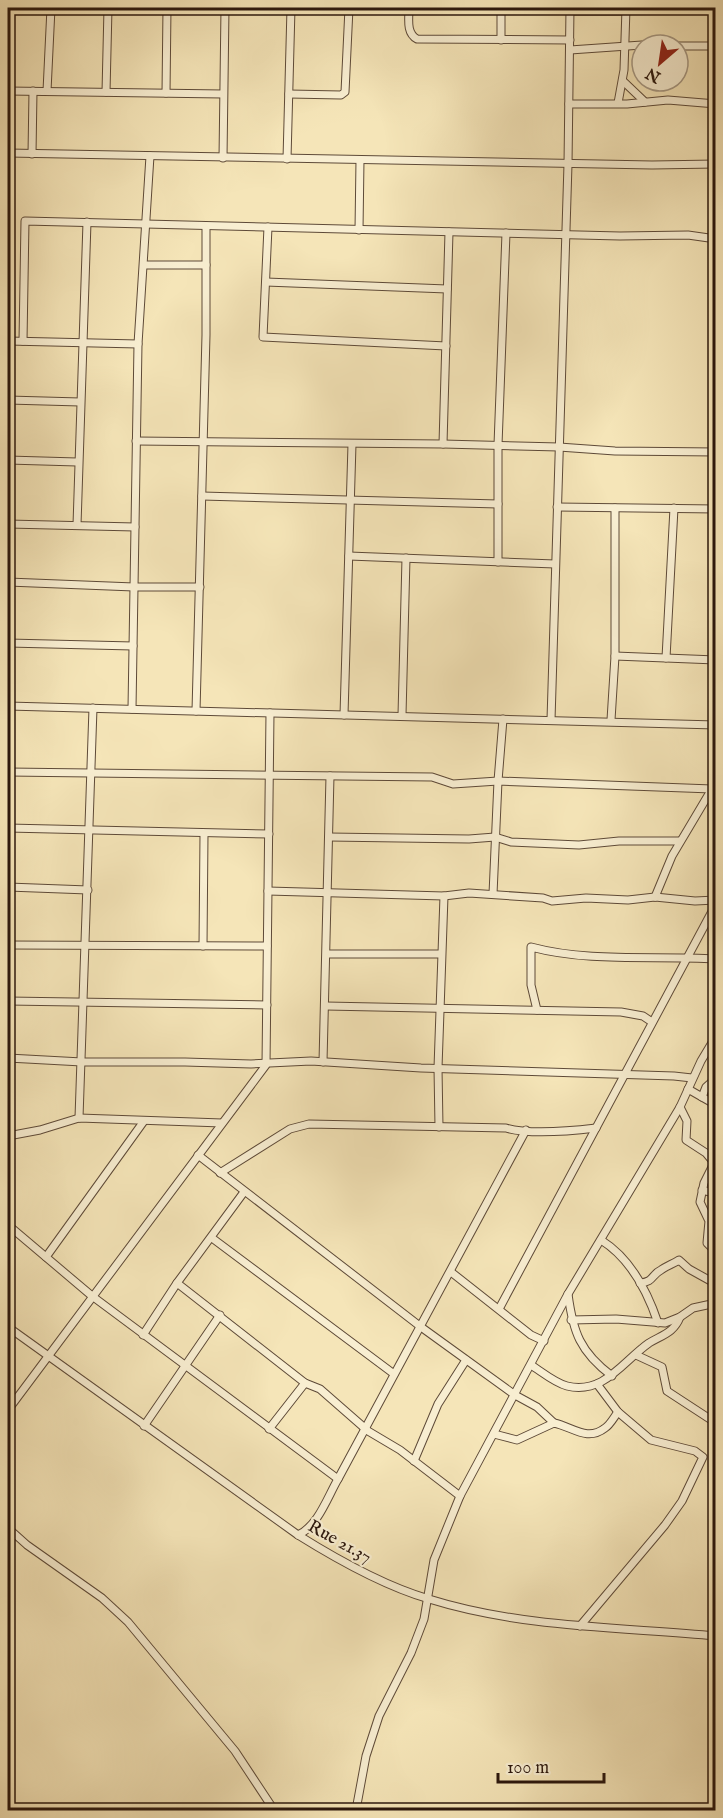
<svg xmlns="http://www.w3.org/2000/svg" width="723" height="1818" font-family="'IM FELL English',serif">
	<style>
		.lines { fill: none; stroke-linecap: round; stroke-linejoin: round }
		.street-casing { stroke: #5e4a38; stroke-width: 9 }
		.street { stroke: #f8eed1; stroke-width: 7 }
		.labels { text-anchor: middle; stroke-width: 4.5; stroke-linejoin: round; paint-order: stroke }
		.street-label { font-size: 18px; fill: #2b170d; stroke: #f8eed1 }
	</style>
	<rect width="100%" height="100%" fill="#f5e5b8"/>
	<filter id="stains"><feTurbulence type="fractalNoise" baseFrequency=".00333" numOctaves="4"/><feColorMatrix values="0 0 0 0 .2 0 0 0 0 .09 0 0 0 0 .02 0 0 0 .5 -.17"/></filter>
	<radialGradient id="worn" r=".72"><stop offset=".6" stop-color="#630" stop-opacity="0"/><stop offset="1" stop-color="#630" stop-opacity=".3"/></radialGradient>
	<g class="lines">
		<g class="street-casing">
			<g id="street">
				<path d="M409,8C409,19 406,33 417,39L570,40"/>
				<polyline points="501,8 501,40"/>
				<polyline points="570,11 626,11"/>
				<polyline points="678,46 716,46"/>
				<polyline points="570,50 642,45"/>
				<polyline points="623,81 645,102"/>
				<polyline points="8,91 223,94"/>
				<polyline points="47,91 51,8"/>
				<polyline points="106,92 108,8"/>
				<polyline points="166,93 167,8"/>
				<polyline points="289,94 341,95 345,92 349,8"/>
				<polyline points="618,103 624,70 626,8"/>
				<polyline points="569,104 627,104 668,100 716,104"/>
				<polyline points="8,153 652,165 716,164"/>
				<polyline points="32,154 33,91"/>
				<polyline points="223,158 225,8"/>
				<polyline points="287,159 291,8"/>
				<polyline points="268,227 263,337 446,346"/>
				<polyline points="359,230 360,160"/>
				<polyline points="144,265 206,265"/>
				<polyline points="266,282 447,289"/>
				<polyline points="8,341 138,344"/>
				<polyline points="23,341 25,221 620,236 688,235 716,239"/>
				<polyline points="8,400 80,402"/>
				<polyline points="136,441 443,444 559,447 615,451 716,452"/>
				<polyline points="443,444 449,232"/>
				<polyline points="8,460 77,462"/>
				<polyline points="202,496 498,504"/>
				<polyline points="557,507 716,509"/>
				<polyline points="8,524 135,527"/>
				<polyline points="77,525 87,222"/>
				<polyline points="349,556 555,564"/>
				<polyline points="498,562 498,445 506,233"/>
				<polyline points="8,582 134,587 200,587"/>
				<polyline points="8,643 133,646"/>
				<polyline points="615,656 716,660"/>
				<polyline points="666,658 674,508"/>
				<polyline points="8,706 716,725"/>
				<polyline points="132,709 138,344 150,156"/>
				<polyline points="196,711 206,335 206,226"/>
				<polyline points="344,715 352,444"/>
				<polyline points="402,715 406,558"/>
				<polyline points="551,720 568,164 570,8"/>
				<polyline points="611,720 615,656 615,508"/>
				<polyline points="8,772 432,777 453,784 498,781 712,789"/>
				<polyline points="8,828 269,834"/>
				<polyline points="329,837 469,839 495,837 511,842 579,845 619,841 680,841"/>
				<polyline points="8,887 88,890"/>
				<polyline points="268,891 444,896 469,893 543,898 552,901 586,898 628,900 655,897 695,901 716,900"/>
				<polyline points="493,894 498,781 503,719"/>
				<polyline points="655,897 672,856 716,782"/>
				<polyline points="8,945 267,946"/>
				<polyline points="203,946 204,834"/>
				<polyline points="327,954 441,954"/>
				<polyline points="8,1001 267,1005"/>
				<polyline points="326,1006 621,1012 643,1016 652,1022"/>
				<path d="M537,1010L531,985V947C591,963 654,955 716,959"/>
				<polyline points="8,1058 82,1062 185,1062 251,1064 311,1061 421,1068 674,1076 692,1078"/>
				<polyline points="323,1062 330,776"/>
				<polyline points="688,1089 716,1105"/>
				<polyline points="702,1097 706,1087 716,1078"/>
				<polyline points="680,1107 687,1121 686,1140 706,1153 716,1165"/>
				<polyline points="79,1118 93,708"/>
				<polyline points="439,1127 438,1068 444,896"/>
				<polyline points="8,1136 40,1130 79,1118 222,1123"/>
				<polyline points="198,1155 421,1327 515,1395 537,1407 554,1423"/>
				<polyline points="714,1163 704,1183 700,1202 709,1221 707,1243 716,1252"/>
				<path d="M220,1173L290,1129L309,1124L506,1128C530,1135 571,1131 596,1128"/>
				<polyline points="702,1190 716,1194"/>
				<polyline points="8,1225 92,1296 338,1479"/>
				<polyline points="212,1238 394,1374"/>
				<path d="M601,1240C630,1258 647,1290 658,1323"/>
				<polyline points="46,1257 144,1121"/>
				<polyline points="451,1272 531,1335 544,1341"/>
				<polyline points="177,1283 305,1383 320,1389 368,1431 400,1450 460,1496"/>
				<path d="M640,1283C654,1282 651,1275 661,1270C666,1266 673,1264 679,1260L689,1269L716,1284"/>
				<path d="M568,1294C573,1332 580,1352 612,1376"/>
				<polyline points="499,1309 716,904"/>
				<polyline points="571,1320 616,1319 665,1323 680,1317 693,1308 716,1303"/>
				<path d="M8,1327L298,1535C338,1560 384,1586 429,1599C522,1628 620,1627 716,1636"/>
				<polyline points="143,1335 177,1283 244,1192"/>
				<polyline points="636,1355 662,1367 667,1391 716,1423"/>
				<path d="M531,1365C542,1372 555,1383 567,1386C604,1395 623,1361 649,1343C662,1335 674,1333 680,1317"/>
				<polyline points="8,1410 266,1065 270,713"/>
				<polyline points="144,1426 220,1315"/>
				<polyline points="269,1429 305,1383"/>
				<path d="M494,1434L517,1440L554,1423C573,1427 587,1442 605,1428C610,1425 614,1417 618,1412"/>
				<polyline points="414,1461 438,1404 466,1360"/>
				<polyline points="8,1528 27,1545 102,1598 128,1622 235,1751 274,1810"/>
				<path d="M298,1535C318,1526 327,1498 338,1479L526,1130"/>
				<polyline points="580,1626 665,1525 682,1501 703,1457 695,1451 651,1440 618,1412 597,1384"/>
				<polyline points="356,1810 366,1756 379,1716 411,1653 424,1619 434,1560 460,1496 568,1294 680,1107 701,1061 716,1036"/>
			</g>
		</g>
		<use href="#street" class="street"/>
	</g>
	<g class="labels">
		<g class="street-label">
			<text transform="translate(340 1541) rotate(29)" y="6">Rue 21.37</text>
		</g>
	</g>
	<rect width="723" height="1818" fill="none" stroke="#f5e5b8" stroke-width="30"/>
	<rect x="9" y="9" width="705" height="1800" fill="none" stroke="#2b170d" stroke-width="3"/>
	<rect x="15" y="15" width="693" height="1788" fill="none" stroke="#2b170d" stroke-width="1.5"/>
	<g transform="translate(660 63) rotate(209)"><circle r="28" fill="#f8eed1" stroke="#a69883" stroke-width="1.5"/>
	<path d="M0-4.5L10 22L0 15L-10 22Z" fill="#8f2418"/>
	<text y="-9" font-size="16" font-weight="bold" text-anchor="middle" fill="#2b170d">N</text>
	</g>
	<path d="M498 1773v9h106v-9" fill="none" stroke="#2b170d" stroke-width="3"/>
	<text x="507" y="1773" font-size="18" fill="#2b170d" stroke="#f8eed1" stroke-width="4.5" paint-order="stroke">100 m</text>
	<rect width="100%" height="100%" filter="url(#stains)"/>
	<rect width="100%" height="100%" fill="url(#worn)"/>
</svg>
